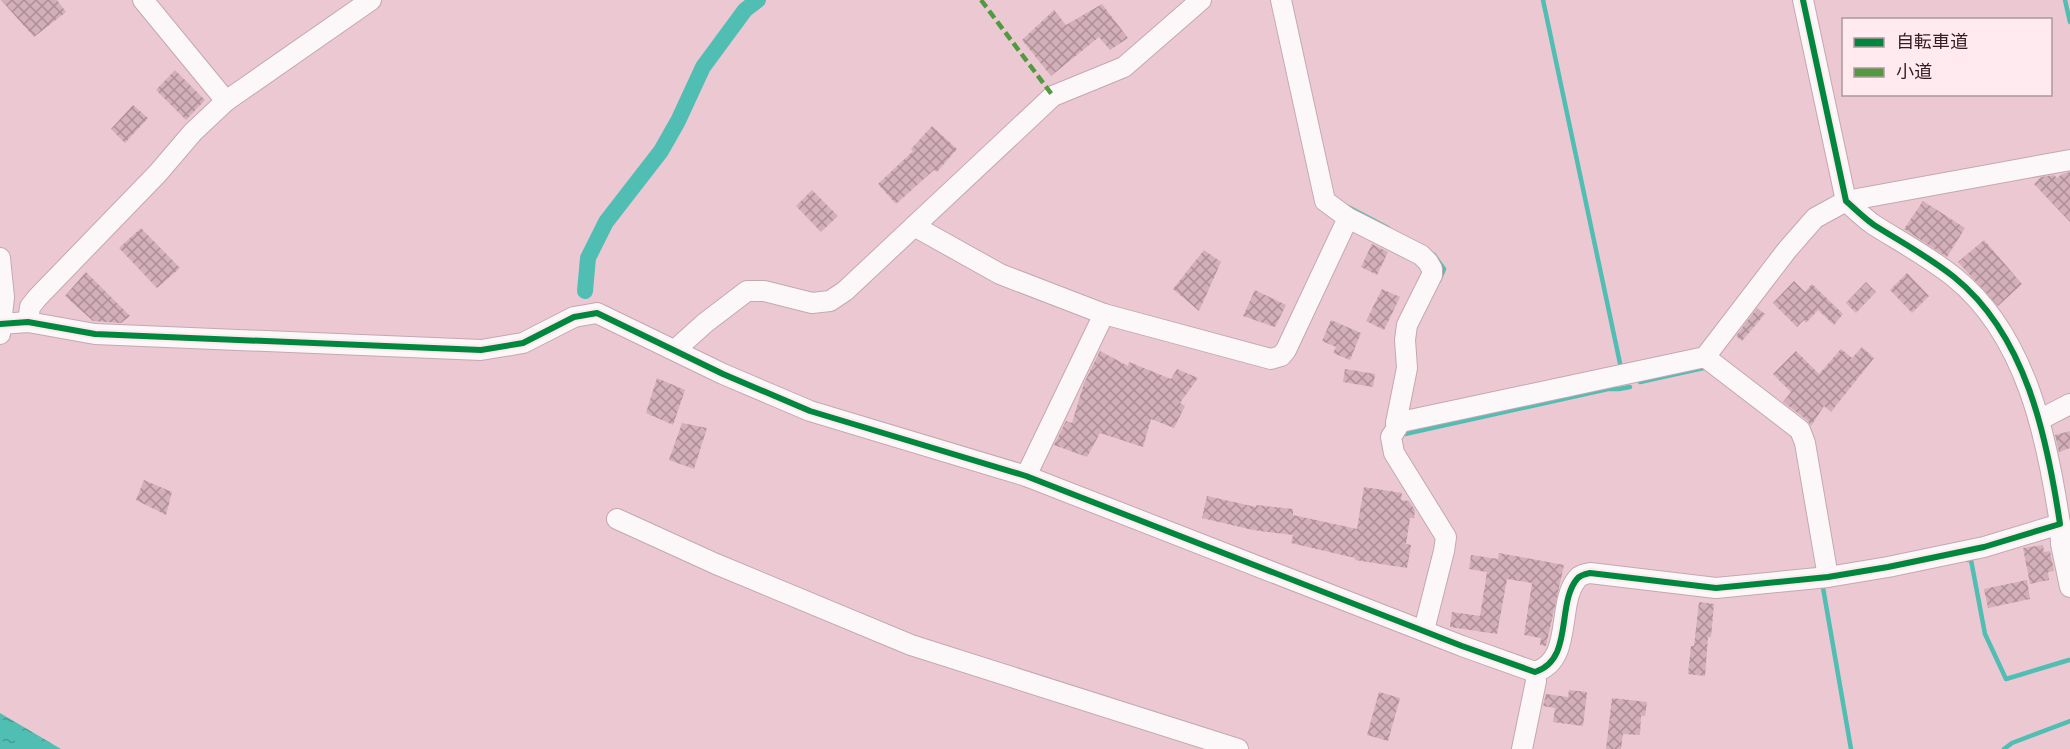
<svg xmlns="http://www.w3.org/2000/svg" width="2070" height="749" font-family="Commissioner,'Noto Sans JP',sans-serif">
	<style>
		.water { fill: url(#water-ripples) }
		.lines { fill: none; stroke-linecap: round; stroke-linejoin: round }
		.stream { stroke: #51beb3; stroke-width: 4.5 }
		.canal { stroke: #51beb3; stroke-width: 16 }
		.building { fill: url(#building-cross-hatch) }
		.minor-casing { stroke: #c4a8b0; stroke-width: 22 }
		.minor { stroke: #fcf7f8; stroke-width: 20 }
		.quiet { stroke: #519a40; stroke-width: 4.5; stroke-dasharray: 9 4.5; stroke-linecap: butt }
		.cycleway-casing { stroke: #feeaef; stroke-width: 10 }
		.cycleway { stroke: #00873e; stroke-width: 6 }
	</style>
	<defs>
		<pattern id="water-ripples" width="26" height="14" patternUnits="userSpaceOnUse" patternTransform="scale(1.5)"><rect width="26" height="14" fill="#51beb3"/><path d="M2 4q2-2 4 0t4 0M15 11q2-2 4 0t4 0" fill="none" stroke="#449a91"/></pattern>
		<pattern id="building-cross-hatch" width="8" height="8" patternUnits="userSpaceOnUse" patternTransform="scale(1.5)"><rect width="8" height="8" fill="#d3b0b9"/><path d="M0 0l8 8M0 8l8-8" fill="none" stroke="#ac8e96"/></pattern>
	</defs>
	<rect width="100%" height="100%" fill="#ecc9d2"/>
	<polygon class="water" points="0,713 61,749 0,749"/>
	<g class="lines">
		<g class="stream">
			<polyline points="1543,0 1621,368"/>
			<polyline points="2065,0 2070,22"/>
			<polyline points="1348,207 1388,228"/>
			<polyline points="1434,255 1444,269 1439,281"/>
			<polyline points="1640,382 1708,367"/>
			<polyline points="1405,434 1608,389 1619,389 1630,387"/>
			<polyline points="1967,560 1971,560 1985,634 2006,679 2069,660"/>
			<polyline points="1822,582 1851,749"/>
			<polyline points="2004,749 2012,743 2070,721"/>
		</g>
		<polyline class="canal" points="585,291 588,258 606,222 661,151 678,121 703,67 745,10 758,0"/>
	</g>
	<g class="building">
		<polygon points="1,0 57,0 66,12 34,37"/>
		<polygon points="1102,4 1128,38 1110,50 1099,37 1051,76 1022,40 1054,10 1066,25"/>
		<polygon points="175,70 205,100 186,120 156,90"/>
		<polygon points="133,105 148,118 125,143 111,129"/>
		<polygon points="932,126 957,149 937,172 934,170 896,204 878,184 913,151 911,149"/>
		<polygon points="2070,172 2070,222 2034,184 2041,177 2054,175 2057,178 2062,174"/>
		<polygon points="812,190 838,216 821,232 796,206"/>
		<polygon points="1923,201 1965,228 1947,257 1904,229"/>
		<polygon points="141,228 180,268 157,288 119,248"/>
		<polygon points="1984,240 2022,284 1998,306 1958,262"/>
		<polygon points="1372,244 1388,252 1377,275 1361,267"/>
		<polygon points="1204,250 1221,262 1199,311 1173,289"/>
		<polygon points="86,272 130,316 121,323 93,321 65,296"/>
		<polygon points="1907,273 1929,296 1912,313 1890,290"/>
		<polygon points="1794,281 1805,292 1812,284 1843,314 1834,325 1818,310 1806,323 1804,320 1797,327 1773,303"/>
		<polygon points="1866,282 1876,292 1856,313 1846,303"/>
		<polygon points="1382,289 1400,297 1384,330 1366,321"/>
		<polygon points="1255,290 1286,305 1275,327 1243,316"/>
		<polygon points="1757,308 1765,314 1742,341 1736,336"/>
		<polygon points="1331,320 1361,333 1350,360 1333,353 1336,347 1322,341"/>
		<polygon points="1862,347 1874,358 1831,412 1824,406 1811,426 1807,420 1783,402 1791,392 1773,374 1796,351 1819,374 1841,349 1852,358"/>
		<polygon points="1100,351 1128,366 1129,362 1171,379 1177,369 1198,378 1180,403 1185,406 1174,428 1151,419 1143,447 1100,433 1087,457 1054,445 1066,421 1072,423 1084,383"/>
		<polygon points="1345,369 1375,374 1373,387 1343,382"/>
		<polygon points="657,378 685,390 673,425 646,413"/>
		<polygon points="682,423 707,428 694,469 669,460"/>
		<polygon points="2070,431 2070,448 2059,452 2055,435"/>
		<polygon points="144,480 172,492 166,515 136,500"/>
		<polygon points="1364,487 1402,493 1401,500 1409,501 1415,510 1414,518 1410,518 1406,544 1411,545 1407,568 1355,560 1355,558 1291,543 1293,535 1253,530 1202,518 1207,496 1256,507 1256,505 1293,509 1293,515 1357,529"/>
		<polygon points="2043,545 2044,552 2050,551 2054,571 2048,572 2049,580 2030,584 2023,548"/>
		<polygon points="1499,553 1564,565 1546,646 1540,645 1541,638 1524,635 1532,583 1507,579 1497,634 1450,627 1452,612 1480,616 1487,572 1469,569 1471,555 1498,559"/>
		<polygon points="2027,580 2030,599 1988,608 1984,589"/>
		<polygon points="1699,602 1714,604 1711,637 1708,637 1705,676 1688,674 1691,646 1694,646"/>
		<polygon points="1569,690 1587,692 1583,726 1553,722 1555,708 1543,706 1546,694 1568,697"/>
		<polygon points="1379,692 1400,698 1388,741 1367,735"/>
		<polygon points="1612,698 1647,702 1645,716 1641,716 1640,735 1623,734 1621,749 1606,749"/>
	</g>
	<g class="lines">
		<g class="minor-casing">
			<g id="minor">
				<polyline points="143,0 226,101"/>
				<polyline points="1281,0 1325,201 1348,218 1421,255 1428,262 1432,269 1432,275 1407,325 1405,340 1407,368 1396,423 1398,426 1391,437 1394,453 1446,537 1444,551 1424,630"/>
				<polyline points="914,226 1000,274 1104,314 1271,359 1281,356 1286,350 1348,218"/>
				<polyline points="0,258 4,297 0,334"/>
				<polyline points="28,322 30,307 37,298 158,173 193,132 226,101 371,0"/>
				<path d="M0,324L28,322L95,334L481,350L523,343L574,317L597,313L723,374L810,411L1026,476L1462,646L1535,672C1574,660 1556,604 1577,579C1580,575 1585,574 1590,573L1716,588L1828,577L1888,567L1984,547L2060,524C2047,437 2026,335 1954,277C1929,257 1901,242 1874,225C1864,218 1855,209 1846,201L1803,0"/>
				<polyline points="675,350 705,323 747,291 764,291 812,303 830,301 845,291 1053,96 1124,67 1201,0"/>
				<polyline points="1705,357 1800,430 1805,443 1828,577"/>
				<polyline points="2039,420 2070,404"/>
				<polyline points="1396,423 1705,357 1787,250 1815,218 1846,201 2070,160"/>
				<polyline points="1026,476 1104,314"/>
				<polyline points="617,519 716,564 911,645 1238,749"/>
				<polyline points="2060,524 2061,544 2070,587"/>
				<polyline points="1522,749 1536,681 1535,672"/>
			</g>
		</g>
		<use href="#minor" class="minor"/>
		<polyline class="quiet" points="981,0 1053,96"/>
		<g class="cycleway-casing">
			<path id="cycleway" d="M0,324L28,322L95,334L481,350L523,343L574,317L597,313L723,374L810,411L1026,476L1462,646L1535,672C1574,660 1556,604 1577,579C1580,575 1585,574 1590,573L1716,588L1828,577L1888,567L1984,547L2060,524C2047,437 2026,335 1954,277C1929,257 1901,242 1874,225C1864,218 1855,209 1846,201L1803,0"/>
		</g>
		<use href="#cycleway" class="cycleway"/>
	</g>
	<rect x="1842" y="18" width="210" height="78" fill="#feeaef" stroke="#ad989d" stroke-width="1.5"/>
	<rect x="1854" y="38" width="30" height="9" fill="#00873e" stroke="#ad989d" stroke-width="1.5"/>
	<text x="1896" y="48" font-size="18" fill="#341c23">自転車道</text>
	<rect x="1854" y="68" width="30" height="9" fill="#519a40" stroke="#ad989d" stroke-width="1.5"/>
	<text x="1896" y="78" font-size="18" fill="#341c23">小道</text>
</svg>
